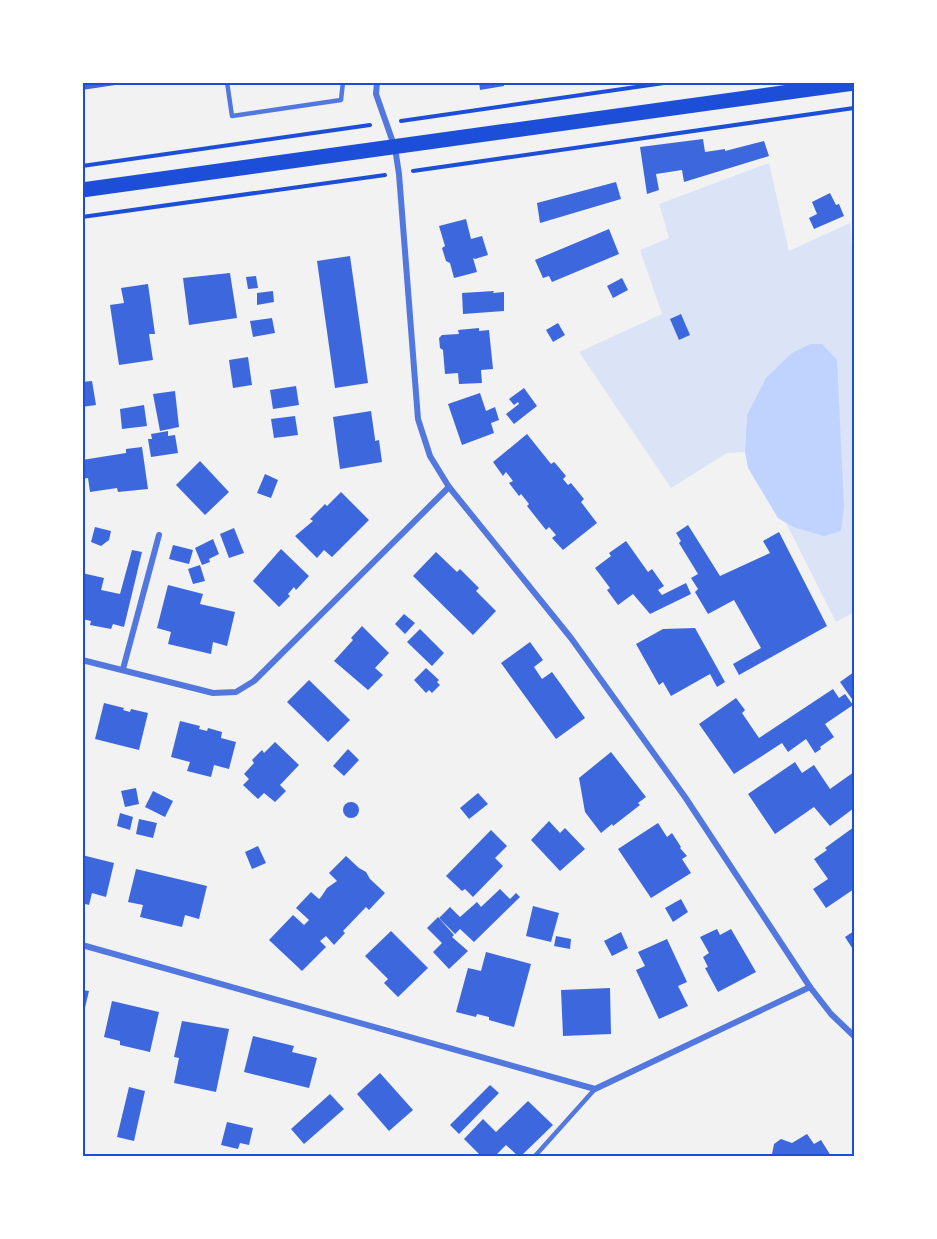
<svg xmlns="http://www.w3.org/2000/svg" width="937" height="1239" font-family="'Exo 2',sans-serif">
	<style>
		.green { fill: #dbe4f7 }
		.water { fill: #bfd3fe }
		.building { fill: #3d67dc }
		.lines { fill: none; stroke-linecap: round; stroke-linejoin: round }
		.path { stroke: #1d4ed8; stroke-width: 4 }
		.service { stroke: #5277de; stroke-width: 4.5 }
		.minor { stroke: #5277de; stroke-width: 6 }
		.primary { stroke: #1d4ed8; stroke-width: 15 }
		.neatline { fill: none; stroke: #1d4ed8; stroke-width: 2 }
	</style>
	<rect width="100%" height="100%" fill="#f2f2f2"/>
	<polygon class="green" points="769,163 789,251 850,223 854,277 854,612 836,622 786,523 793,527 747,415 745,452 727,453 671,488 579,352 662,314 640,250 669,238 659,204"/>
	<polygon class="water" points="810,344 822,344 837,360 844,507 841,531 824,536 793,527 778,518 748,468 745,452 747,415 766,378 792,353"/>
	<g class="building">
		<polygon points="82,82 122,82 122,84 82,90"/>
		<polygon points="479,82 504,82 504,86 480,90"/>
		<polygon points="703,139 705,152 725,149 725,151 764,141 769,156 684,182 682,170 656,174 659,190 647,194 640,147"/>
		<polygon points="616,182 621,199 540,223 537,203"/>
		<polygon points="830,193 836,205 839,204 844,216 814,229 809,218 817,214 812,202"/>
		<polygon points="466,219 471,239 482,236 488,255 475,259 473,258 477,272 454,278 450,263 446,261 442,248 445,246 439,226"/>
		<polygon points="609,229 619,254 552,282 549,276 543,278 535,260"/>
		<polygon points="350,256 368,383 335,388 317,261"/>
		<polygon points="230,273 237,318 189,325 183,278"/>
		<polygon points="256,276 258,288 248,289 246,277"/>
		<polygon points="622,278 628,290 613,298 607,286"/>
		<polygon points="148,284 155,334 149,334 153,360 119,365 110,305 124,303 121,288"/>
		<polygon points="273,291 274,302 257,305 257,293"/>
		<polygon points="494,291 493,293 504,292 504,311 463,314 462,293"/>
		<polygon points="681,314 690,335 679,340 670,319"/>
		<polygon points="272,318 275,333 253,337 250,321"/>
		<polygon points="558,323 565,335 553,342 546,330"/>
		<polygon points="479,328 479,331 489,330 493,369 481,370 482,383 459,384 458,373 445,374 443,350 440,348 439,338 442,335 459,334 458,330"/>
		<polygon points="248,357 252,385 233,388 229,360"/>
		<polygon points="92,381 96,405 82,407 82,382"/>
		<polygon points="296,386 299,405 273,409 270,390"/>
		<polygon points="524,388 537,406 514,424 506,414 519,404 518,402 514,405 509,399"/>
		<polygon points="175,391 179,427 160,431 153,394"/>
		<polygon points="480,393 486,411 495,407 499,420 491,423 494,433 462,445 448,404"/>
		<polygon points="144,405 147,426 122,429 120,409"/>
		<polygon points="371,411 375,439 375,441 379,440 382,462 340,469 333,417"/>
		<polygon points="295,416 298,435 274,438 271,419"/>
		<polygon points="168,431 168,436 175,435 178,453 151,457 148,439 152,439 151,434"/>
		<polygon points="527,434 551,464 554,462 556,464 566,476 563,479 568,485 571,483 584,499 581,502 597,523 563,550 552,538 556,535 549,527 546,530 527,506 529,504 521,494 519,496 509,483 513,481 506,472 503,476 493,462"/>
		<polygon points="142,447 148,489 118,492 117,488 90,492 88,478 82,479 82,460 126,453 126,449"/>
		<polygon points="200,461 229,492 205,515 176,485"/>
		<polygon points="265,474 278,480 271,498 257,493"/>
		<polygon points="341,492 369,520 332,557 324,550 317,558 295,536 313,521 310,519 325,504 327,506"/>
		<polygon points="688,525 720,576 770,553 763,541 779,532 827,626 739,675 733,664 761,648 734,600 708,614 695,592 698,589 691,578 698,574 679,543 681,541 676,533"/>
		<polygon points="95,527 111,531 109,540 101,546 91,542"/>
		<polygon points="234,528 244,553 229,558 220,534"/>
		<polygon points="213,539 219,554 209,559 210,562 202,565 195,548"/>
		<polygon points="626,541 648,572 652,569 664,586 658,590 662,595 686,583 691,594 650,614 633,594 618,605 607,590 610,588 595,568 611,556 609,553"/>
		<polygon points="173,545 193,550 189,564 169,559"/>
		<polygon points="281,549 309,576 296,590 294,587 288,594 290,596 279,607 253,581"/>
		<polygon points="132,550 142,552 124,627 113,624 111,629 90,625 91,621 82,619 82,573 104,578 101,590 120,594"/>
		<polygon points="436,552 457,572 460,569 479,588 476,591 496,611 473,635 413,576"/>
		<polygon points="200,565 205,581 193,584 188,569"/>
		<polygon points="168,585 203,594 200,604 235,612 227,646 213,642 211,654 168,644 171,632 157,628"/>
		<polygon points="404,614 415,623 405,634 395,624"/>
		<polygon points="362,626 389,653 375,668 383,675 368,690 334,661 353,640 351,638"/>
		<polygon points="695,628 725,682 717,687 710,674 671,696 663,682 659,685 636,644 663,629"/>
		<polygon points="420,629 444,653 432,666 407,642"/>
		<polygon points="530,642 543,660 534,667 542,679 552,672 585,718 556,739 501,663"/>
		<polygon points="426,668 439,680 437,682 440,685 432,693 429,690 426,693 414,680"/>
		<polygon points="854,672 854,702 840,682"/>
		<polygon points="309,680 350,720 328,742 287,702"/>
		<polygon points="833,689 839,698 845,694 853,705 825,724 834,737 820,747 821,749 815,753 806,739 788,752 782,743 734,774 699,724 736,698 745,710 742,713 759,738"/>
		<polygon points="104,703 124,708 123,710 130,712 131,709 148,713 139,750 95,739"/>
		<polygon points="180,721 200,726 199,729 207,731 208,728 222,732 221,738 236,742 229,769 214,765 211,777 187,771 190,762 171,757"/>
		<polygon points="275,742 299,765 280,785 286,791 275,802 264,793 258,799 243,785 249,779 244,774 254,763 252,760 262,750 264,753"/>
		<polygon points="348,749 359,760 344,776 333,766"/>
		<polygon points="611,752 646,797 638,803 640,805 613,826 612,824 601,833 585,812 579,778"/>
		<polygon points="795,762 802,773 814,765 830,789 854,772 854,808 830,826 814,807 775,834 748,794"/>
		<polygon points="136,788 139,804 125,807 121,791"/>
		<polygon points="153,791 173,801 165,817 145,807"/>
		<polygon points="478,793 488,804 469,819 460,808"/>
		<circle cx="351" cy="810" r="8"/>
		<polygon points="120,813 133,817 130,830 117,826"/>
		<polygon points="139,819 157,823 153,838 136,834"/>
		<polygon points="549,821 560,833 565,828 585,849 560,871 531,840"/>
		<polygon points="658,823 667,837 672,833 681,847 680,848 687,856 682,859 691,873 651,898 618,849"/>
		<polygon points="854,827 854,889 826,908 813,889 828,879 814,859 827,850 825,848"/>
		<polygon points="491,830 507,846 495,858 503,866 473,897 465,889 462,891 446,876"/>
		<polygon points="258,846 266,863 252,869 245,852"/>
		<polygon points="82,855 114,863 106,897 92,893 89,905 82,903"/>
		<polygon points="346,856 359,868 366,872 370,879 385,893 369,910 366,907 343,931 345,933 334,945 326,936 320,941 326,947 302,971 269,940 293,915 304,925 309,920 296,908 311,892 319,899 321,897 327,888 337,881 329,873"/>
		<polygon points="136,869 207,886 199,919 185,915 182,927 140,917 143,905 128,902"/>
		<polygon points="500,889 510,899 516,893 520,897 474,942 460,929 455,934 439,918 450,907 460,917 477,902 481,907"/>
		<polygon points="681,899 688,912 673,922 665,908"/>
		<polygon points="533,906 559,913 551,942 526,936"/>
		<polygon points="438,917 454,935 452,937 468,951 449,969 433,952 442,943 427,928"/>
		<polygon points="717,929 720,935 731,929 756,972 718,992 705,968 708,967 703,957 709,953 700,937"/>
		<polygon points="391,931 428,968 398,997 384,983 388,979 365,956"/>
		<polygon points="854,931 854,951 845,937"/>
		<polygon points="621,932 628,948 612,956 604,941"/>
		<polygon points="556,936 571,939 570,949 554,946"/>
		<polygon points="667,939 687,982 678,986 688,1006 659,1019 636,970 645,966 638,952"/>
		<polygon points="486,952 531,964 514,1027 489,1020 489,1017 477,1014 476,1017 456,1012 468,968 481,971"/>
		<polygon points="610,988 611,1034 563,1036 561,990"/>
		<polygon points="82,990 89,991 83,1016 82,1016"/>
		<polygon points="112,1001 159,1012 150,1052 120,1045 120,1041 104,1037"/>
		<polygon points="182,1021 229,1029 216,1092 174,1083 179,1058 174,1057"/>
		<polygon points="253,1036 294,1046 292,1052 317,1058 309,1088 244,1072"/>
		<polygon points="380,1073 413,1110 389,1131 357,1094"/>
		<polygon points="490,1085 499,1093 459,1134 450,1125"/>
		<polygon points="129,1087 145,1091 134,1141 117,1137"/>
		<polygon points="330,1094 344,1109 304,1144 291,1129"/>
		<polygon points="528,1101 553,1125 521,1156 518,1156 506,1145 495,1156 481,1156 464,1139 483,1119 496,1132"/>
		<polygon points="227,1122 253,1128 249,1145 240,1143 238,1149 221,1145"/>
		<polygon points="807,1134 814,1144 821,1140 831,1156 773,1156 772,1154 774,1144 781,1139 792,1143"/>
	</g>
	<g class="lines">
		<g class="path">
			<polyline points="401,121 671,82"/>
			<polyline points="82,166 370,125"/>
			<polyline points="413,171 854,108"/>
			<polyline points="82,217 385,175"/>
		</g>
		<g class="service">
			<polyline points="227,82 232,116 341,100 343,82"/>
			<polyline points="535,1156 595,1089"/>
		</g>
		<g class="minor">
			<polyline points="377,82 376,94 395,148 399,174 418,419 430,456 449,487 571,638 685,797 810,987 831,1014 854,1036"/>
			<polyline points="82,660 213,693 236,692 254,681 449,487"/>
			<polyline points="123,669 159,535"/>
			<polyline points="82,945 595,1089 810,987"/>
		</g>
		<polyline class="primary" points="82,190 854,83"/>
	</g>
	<rect width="937" height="1239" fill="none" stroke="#ffffff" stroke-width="168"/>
	<rect x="84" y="84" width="769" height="1071" class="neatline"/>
</svg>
